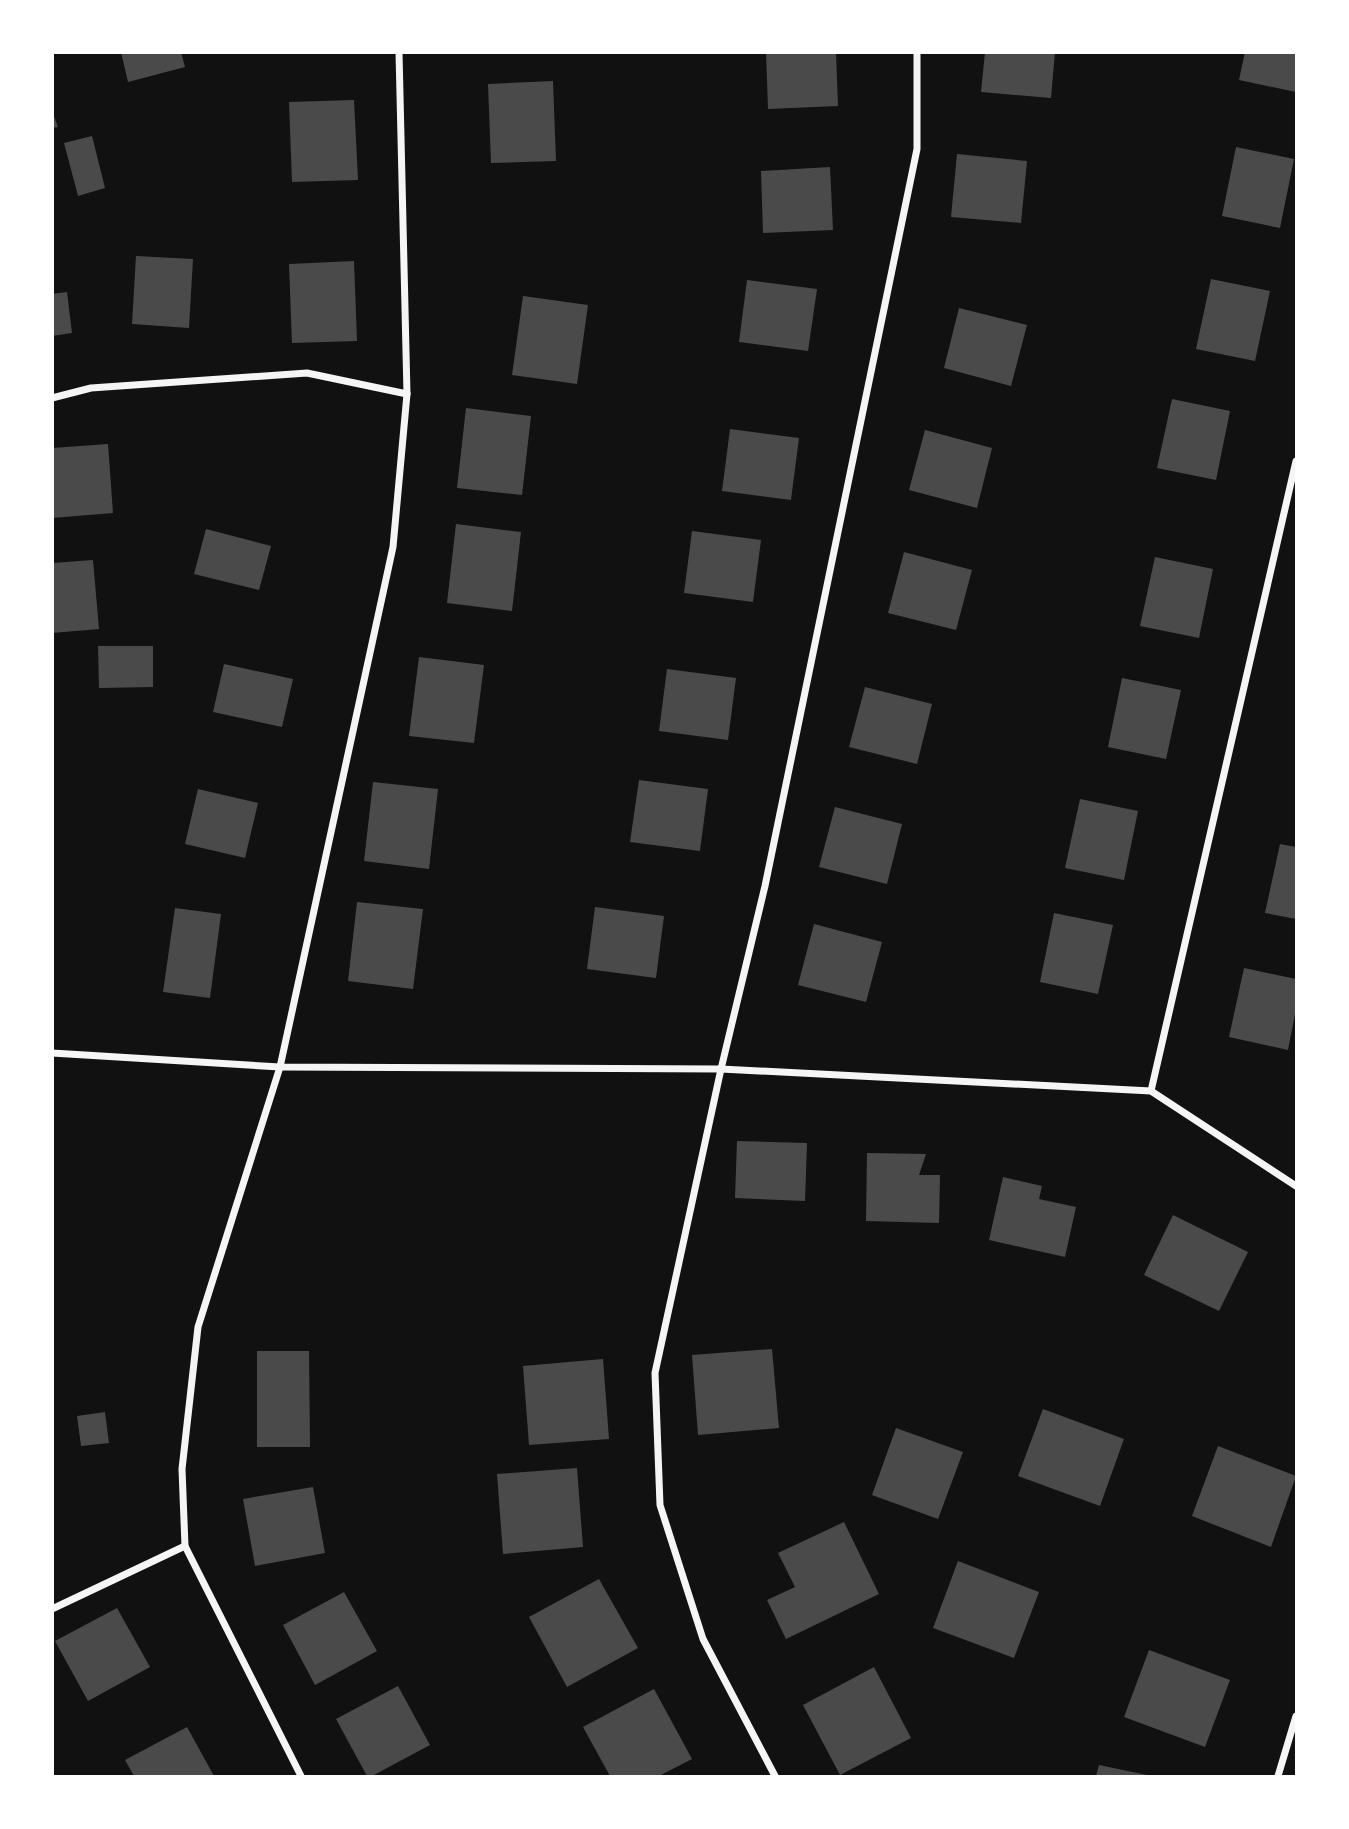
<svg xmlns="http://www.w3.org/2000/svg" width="1349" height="1829" font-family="Overpass,sans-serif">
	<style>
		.building { fill: #4a4a4a }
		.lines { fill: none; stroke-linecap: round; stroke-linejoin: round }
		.minor { stroke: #f5f5f5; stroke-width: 7 }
	</style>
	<rect width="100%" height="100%" fill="#111"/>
	<g class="building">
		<polygon points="121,52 181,52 185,67 128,82"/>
		<polygon points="766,52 836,52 838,106 768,109"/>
		<polygon points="985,52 1055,52 1051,98 981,92"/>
		<polygon points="1245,52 1296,52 1296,92 1239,80"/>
		<polygon points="553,81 556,161 491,163 488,84"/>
		<polygon points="354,100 358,180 292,182 289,102"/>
		<polygon points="52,111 58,127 52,128"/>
		<polygon points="92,136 105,188 78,196 64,143"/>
		<polygon points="1236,147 1294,159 1280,228 1222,216"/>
		<polygon points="957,154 1027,161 1021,223 951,217"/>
		<polygon points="830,167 833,230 763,233 761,171"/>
		<polygon points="136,256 193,259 189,328 132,324"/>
		<polygon points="354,261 357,341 292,343 289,264"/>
		<polygon points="1211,279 1270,291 1255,361 1196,349"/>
		<polygon points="747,280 817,289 808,351 739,342"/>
		<polygon points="67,292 72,333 52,336 52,294"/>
		<polygon points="523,296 588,305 577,384 512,375"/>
		<polygon points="959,308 1027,325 1011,386 944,368"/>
		<polygon points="1172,399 1230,411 1216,480 1157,468"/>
		<polygon points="466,408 531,416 522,495 457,488"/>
		<polygon points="730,429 799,438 791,500 722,491"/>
		<polygon points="925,430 992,448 977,508 909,490"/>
		<polygon points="108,444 113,513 52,518 52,448"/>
		<polygon points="456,524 521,532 512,611 447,603"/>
		<polygon points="206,529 271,546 259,590 194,574"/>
		<polygon points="692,531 761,540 753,602 684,593"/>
		<polygon points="904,552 972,570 956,630 888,613"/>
		<polygon points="1155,557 1213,569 1199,638 1140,626"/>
		<polygon points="93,560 99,629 52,633 52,563"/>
		<polygon points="98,646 153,646 153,687 99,688"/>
		<polygon points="419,657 484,665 474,743 409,736"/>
		<polygon points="224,664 293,679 282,727 213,712"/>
		<polygon points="667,669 736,678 728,740 659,731"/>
		<polygon points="1122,678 1181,690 1166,759 1108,747"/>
		<polygon points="865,687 932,704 917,764 849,747"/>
		<polygon points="639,780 708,789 700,851 630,842"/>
		<polygon points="373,782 438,789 429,869 364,861"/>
		<polygon points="198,789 258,803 245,858 185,844"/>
		<polygon points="1080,799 1138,811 1124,880 1065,868"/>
		<polygon points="835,807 902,824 887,884 819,867"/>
		<polygon points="1280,844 1296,847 1296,919 1265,913"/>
		<polygon points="357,902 423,909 413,989 348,981"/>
		<polygon points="595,907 664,916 656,978 587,969"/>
		<polygon points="175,908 221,914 210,998 163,992"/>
		<polygon points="1054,913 1113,925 1098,994 1040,982"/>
		<polygon points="814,924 882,942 866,1002 798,985"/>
		<polygon points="1244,968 1296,979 1296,1009 1288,1050 1229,1037"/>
		<polygon points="737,1141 807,1143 805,1201 735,1198"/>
		<polygon points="867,1153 926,1154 919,1175 940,1175 939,1223 866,1221"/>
		<polygon points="1003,1177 1042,1186 1039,1199 1076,1207 1065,1257 989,1240"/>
		<polygon points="1173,1215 1248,1252 1219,1311 1144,1275"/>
		<polygon points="772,1349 779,1428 698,1435 692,1355"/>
		<polygon points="257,1351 309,1351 310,1447 257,1447"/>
		<polygon points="603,1359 609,1439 529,1445 523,1366"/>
		<polygon points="1043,1409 1124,1439 1100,1506 1018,1476"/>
		<polygon points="105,1412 109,1443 81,1446 77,1416"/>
		<polygon points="896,1428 963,1452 938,1519 872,1495"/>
		<polygon points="1218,1446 1296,1476 1271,1547 1192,1516"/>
		<polygon points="577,1468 583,1547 503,1554 497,1474"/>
		<polygon points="313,1487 325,1553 255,1566 243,1499"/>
		<polygon points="844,1522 879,1594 786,1639 767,1600 795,1587 778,1553"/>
		<polygon points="958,1561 1039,1592 1014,1658 933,1628"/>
		<polygon points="599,1579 638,1648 567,1687 529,1617"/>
		<polygon points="344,1592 377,1651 315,1685 283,1625"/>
		<polygon points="117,1608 150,1667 88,1701 55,1641"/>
		<polygon points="1149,1650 1230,1680 1205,1747 1124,1717"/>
		<polygon points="874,1667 911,1738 840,1775 803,1705"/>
		<polygon points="398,1686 430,1745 372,1776 367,1776 336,1719"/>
		<polygon points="654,1689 692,1759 659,1776 610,1776 583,1727"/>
		<polygon points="187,1727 214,1776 134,1776 125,1760"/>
		<polygon points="1099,1765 1147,1775 1146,1776 1096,1776"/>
	</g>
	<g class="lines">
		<g class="minor">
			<polyline points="52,398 91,388 307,373 407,394"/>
			<polyline points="52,1053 280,1067 721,1069 1151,1091 1296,1186"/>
			<polyline points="1151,1091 1296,461"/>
			<polyline points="52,1609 185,1546"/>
			<polyline points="301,1776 185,1546 182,1469 198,1327 280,1067 393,547 407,394 399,52"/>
			<polyline points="775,1776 703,1639 660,1505 655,1373 721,1069 765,886 917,149 917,52"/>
			<polyline points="1278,1776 1296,1716"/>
		</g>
	</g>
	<rect width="1349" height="1829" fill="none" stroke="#ffffff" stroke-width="108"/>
</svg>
